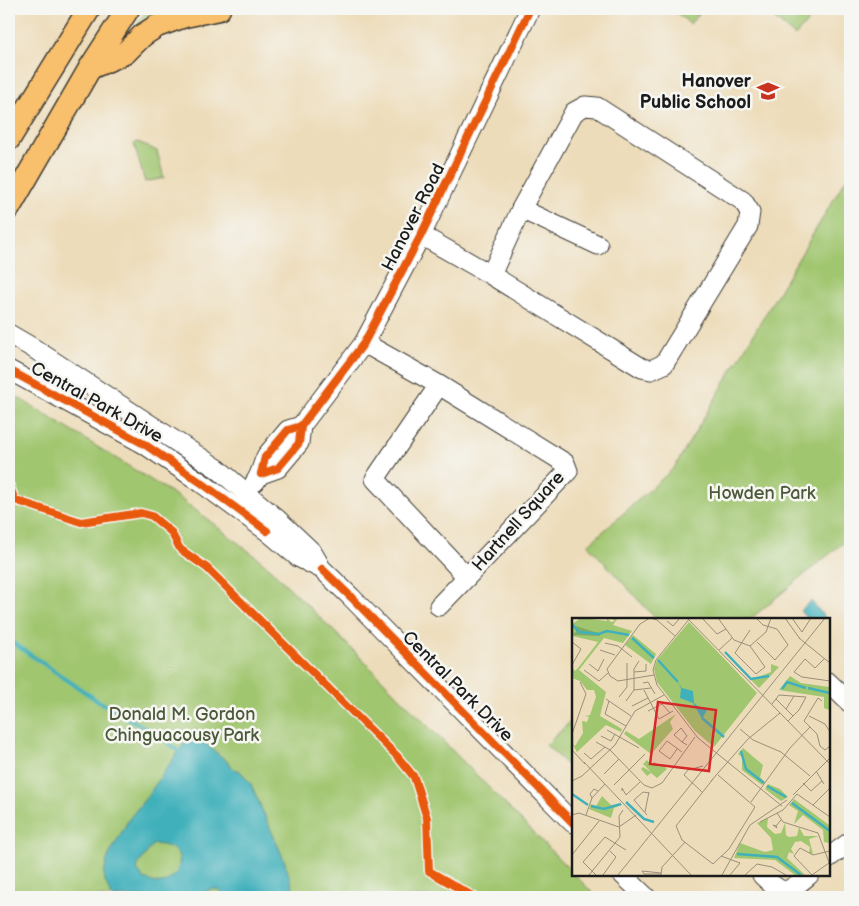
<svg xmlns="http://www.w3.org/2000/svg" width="859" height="906" font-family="'Balsamiq Sans',sans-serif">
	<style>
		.green { fill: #a1c670; stroke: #5e7146 }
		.water { fill: #40b0bb; stroke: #2e666c; fill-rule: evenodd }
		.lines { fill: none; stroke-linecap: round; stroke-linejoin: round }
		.stream { stroke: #40b0bb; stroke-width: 4 }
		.minor-casing { stroke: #3b3934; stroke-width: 21 }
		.major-casing { stroke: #3b3934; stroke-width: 25 }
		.minor { stroke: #fff; stroke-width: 19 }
		.major { stroke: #f8bf6c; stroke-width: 22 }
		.cycleway-casing { stroke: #f6f6f2; stroke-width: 11 }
		.cycleway { stroke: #e8590c; stroke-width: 8 }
		.labels { text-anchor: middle; stroke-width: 5; stroke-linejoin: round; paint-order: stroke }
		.poi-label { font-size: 18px; font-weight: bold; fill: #1c1c1c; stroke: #f6f6f2; text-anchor: end }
		.street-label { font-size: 18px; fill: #1c1c1c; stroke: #f6f6f2 }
		.park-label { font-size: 18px; fill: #4b5839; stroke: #f6f6f2 }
		.inset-river { fill: none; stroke: #40b0bb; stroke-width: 2.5 }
		.inset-road { fill: none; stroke: #998f7a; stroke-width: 1 }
		.view { fill: #d62828; fill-opacity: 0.15; stroke: #d62828; stroke-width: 2.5 }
		.inset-edge { fill: none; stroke: #1c1c1c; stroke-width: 2.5 }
	</style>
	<rect width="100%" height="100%" fill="#f6f6f2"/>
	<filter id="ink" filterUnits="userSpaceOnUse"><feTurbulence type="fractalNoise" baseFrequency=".02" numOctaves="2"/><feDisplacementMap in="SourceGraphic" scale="10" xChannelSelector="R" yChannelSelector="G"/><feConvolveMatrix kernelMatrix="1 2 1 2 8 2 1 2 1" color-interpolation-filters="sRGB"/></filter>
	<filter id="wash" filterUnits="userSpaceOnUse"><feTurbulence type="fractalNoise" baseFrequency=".0096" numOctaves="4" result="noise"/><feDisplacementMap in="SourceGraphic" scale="20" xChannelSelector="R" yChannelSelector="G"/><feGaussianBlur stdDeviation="1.12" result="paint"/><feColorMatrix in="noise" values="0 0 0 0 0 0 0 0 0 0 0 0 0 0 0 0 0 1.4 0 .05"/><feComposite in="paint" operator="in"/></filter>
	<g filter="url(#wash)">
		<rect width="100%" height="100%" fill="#eddcb9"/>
		<g class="green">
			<polygon points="147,9 192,9 133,32"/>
			<polygon points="672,9 703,9 690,24"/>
			<polygon points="763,9 819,9 795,36"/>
			<polygon points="138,142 157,151 164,178 145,182 134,144"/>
			<polygon points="850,172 850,537 749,620 657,620 588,545 674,468"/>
			<polygon points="9,392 175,495 202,515 264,563 354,651 573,873 573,875 575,875 597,897 9,897"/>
			<polygon points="573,719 573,766 570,768 546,745"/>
		</g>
		<g class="water">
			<polygon points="811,601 827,620 808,620 800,611"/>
			<path d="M199,741L207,745L229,763L234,769L240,771L251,784L284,860L296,897H226L219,890L212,889L189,897H112L105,881L104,873L108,857L129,819L146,798L183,745L191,742ZM153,844C172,845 185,851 177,872C171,878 166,885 156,883C151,882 149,880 144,879L137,870L138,865Z"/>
		</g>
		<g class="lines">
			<polyline class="stream" points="9,640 95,699 154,733 179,751 181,755"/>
		</g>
	</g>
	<g filter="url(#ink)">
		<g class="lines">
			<g class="minor-casing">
				<g id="minor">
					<polyline points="521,209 598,245"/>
					<polyline points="421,235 491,275 642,368 651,370 664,364 748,226 750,212 743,201 597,107 585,106 574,112 521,209 491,275"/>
					<polyline points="9,334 33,348 218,469 277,519 312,552 319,564"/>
					<polyline points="364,343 439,385 565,463 568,471 467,577 375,479 439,385"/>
					<polyline points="9,370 144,444 203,484 267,531 298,557 322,569 351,597 573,823"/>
					<polyline points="261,474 278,468 299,443 301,426 364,343 421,235 530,9"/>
					<path d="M255,482C262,473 262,463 267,455L288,430L301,426"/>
					<polyline points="439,606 467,577"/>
					<polyline points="828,682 850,703"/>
					<polyline points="828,858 850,842"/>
					<polyline points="623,875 646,897"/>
					<path d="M762,875C784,897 786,894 809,875"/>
				</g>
			</g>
			<g class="major-casing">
				<g id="major">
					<polyline points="90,68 125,53 143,35 157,26 185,16 219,9"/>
					<polyline points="9,139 89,9"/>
					<polyline points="9,208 90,68 128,9"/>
				</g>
			</g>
			<use href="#minor" class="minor"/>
			<use href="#major" class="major"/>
			<g class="cycleway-casing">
				<g id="cycleway">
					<polyline points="9,370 144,444 203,484 267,531"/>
					<polyline points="261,474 278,468 299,443 301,426 364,343 421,235 530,9"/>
					<polyline points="261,474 265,457 267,455 288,430 301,426"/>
					<polyline points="9,485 15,500 81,522 141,513 152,516 171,532 180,549 207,568 397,756 414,777 427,818 429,871 474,897"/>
					<polyline points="322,569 351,597 573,823"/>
				</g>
			</g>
			<use href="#cycleway" class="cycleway"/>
		</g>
	</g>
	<defs>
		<g id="school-bare" transform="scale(1.725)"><path d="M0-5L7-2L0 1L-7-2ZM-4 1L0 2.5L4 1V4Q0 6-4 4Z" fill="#c8321e" stroke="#f6f6f2" stroke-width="2.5" paint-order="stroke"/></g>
	</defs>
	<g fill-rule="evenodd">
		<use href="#school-bare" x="768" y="91"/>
	</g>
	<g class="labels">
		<g class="poi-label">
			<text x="751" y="87">Hanover<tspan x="751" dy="21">Public School</tspan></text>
		</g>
		<g class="street-label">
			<text transform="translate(413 217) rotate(-63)" y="6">Hanover Road</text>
			<text transform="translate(97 402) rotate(29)" y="6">Central Park Drive</text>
			<text transform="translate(518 521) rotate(-48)" y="6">Hartnell Square</text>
			<text transform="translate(458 686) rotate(45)" y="6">Central Park Drive</text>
		</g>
		<g class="park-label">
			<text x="762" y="499">Howden Park</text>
			<text x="182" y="720">Donald M. Gordon<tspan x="182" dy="21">Chinguacousy Park</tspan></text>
		</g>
	</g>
	<g transform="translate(572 618)">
		<rect width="258" height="258" fill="#eddcb9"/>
		<path d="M9,0L35,3V0L39,4L43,3L39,0H46L41,7L60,13L51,25L32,20L7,52L34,74L28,98L50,111L49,114L34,107L5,134L0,125L3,128L11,115L10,103L15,104L17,99L13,98L18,97L24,79L22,72H15L8,63L0,60V49L3,53L6,50L26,24L0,18V6ZM117,4L185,75L142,129L123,113L85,64L82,51L85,42ZM61,17L84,36L79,46L53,27ZM199,46L207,49L187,70L179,62L199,54ZM218,58L229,65L257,69V92L252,90V79L207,72ZM104,96L98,104L101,111L79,136L52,116L54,113L67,121ZM171,130L191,147L188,159L193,164L190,167L170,152V139L166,136ZM75,142L79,147L83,144L87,149L90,146L95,151L85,160L79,155L75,158L69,151L71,149L79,154L71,146ZM196,166L208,171L216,179L209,183L193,171ZM30,178L39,187L51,186L42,190L39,200L17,191L19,186L24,188ZM222,181L257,207V225L252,224L251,212L231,197L222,206L226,193L217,187ZM196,200L195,209L203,216L209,215L213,205L214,217L217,219L225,218L227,209L232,218H247L237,221L241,236L237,235L238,229L229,223L223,224L219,231L222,236L217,234L215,240L233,257H223L203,242L162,240L168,225L193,234L201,232L199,220L185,205Z" fill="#a1c670"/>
		<path d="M4,8L26,15L28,18L0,17L4,14Z" fill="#80ab62"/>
		<path d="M106,64L110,70L121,73L122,85L129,91L136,90L130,101L121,85L108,80L109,70Z" fill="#40b0bb"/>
		<path class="inset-river" d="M0,6L7,14L27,16L35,13L57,17M60,20L82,40M153,34L179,61L197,58M86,42L106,64M236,70L258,75M210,71L215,64L234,70M130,100L152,119M169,133L174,151L192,165M195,168L214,179M0,176L16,187M54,184L72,201L82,204M220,185L258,213M19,188L32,191L49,186M165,236L205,239L229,257"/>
		<path class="inset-road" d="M78,0L68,6L35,51L38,58L46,63L82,57M78,0L85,2L103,18M115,0L258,146M118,0L84,42L81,52L85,67L126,120L210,188M130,0L145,16L154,11M146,0L162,22L178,28L194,14L199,0M184,0L191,7L205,11L216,27L203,42L185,24M213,0L228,21M220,0L230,14L239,0M95,3L101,8L108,0M227,20L258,45M0,24L9,31L0,47M33,25L46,28L60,39M178,28L193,49L184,56L163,35L178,12M28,32L43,37M147,32L160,20M252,41L243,50L233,41L222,54L230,59L258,63M17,46L26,53L32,41M12,52L27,63L36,55M62,54L74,53V46M71,65L76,64L83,76M62,72L79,70M72,72L87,101L101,93M47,79L55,69V45M34,81L59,98M204,81L221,98M37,83L33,96L54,108M54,83L62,72V51L67,43M250,83L246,80L232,103L245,116L248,128L253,132L258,128M200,86L207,77L234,79L227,92L216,103M60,88L76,80M214,91L222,78M76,93L90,86L98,95M237,98L253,106L258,114M168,111L181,122L209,134L238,158M35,112L67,130M0,116L14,76L8,64M29,118L39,123L43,116M24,124L38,132L72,167L80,170L90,165L123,119M110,124L115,118L109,110L102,117L110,124L115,127M105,131L98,141L87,133L95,123L110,134M0,132L13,146M12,135L19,141L33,129M12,144L119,257M244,153L252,166M32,156L47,141M141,161L104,208L110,222L141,246L157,231L183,189L146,157M0,163L10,158L43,127L63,93L92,77M139,163L176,121L208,95M231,165L239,173L250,163M42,167L73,136M50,173V170L54,177L68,164M130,174L112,157L116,152L131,148M221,177L258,140M20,180L18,176L22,171L26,173M179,184L218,130L238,109M241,187L258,170M73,194L77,174M205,195L211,204L246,215L258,247M0,197L7,195L47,209L64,197M14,197L20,180L33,166M75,197L62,182L71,174L77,175M188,204L211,192L225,176L258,199M204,208L205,210L201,207L204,208L209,202M0,237L27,203M149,238L168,245L158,257M257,245L240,257L222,238L228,230L241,237L258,233M89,255L70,253L72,256H89M17,257L48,219L47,198L51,192M24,257L11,244L33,219L54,232M31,257L44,239L38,233M46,257L253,0M89,257L90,249L113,224M150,257L178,207L215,182M173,257L185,246L200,249L214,257"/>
		<path class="view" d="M86,84L144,92L137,153L78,146Z"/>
		<rect width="258" height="258" class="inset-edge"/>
	</g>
	<rect width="859" height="906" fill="none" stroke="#f6f6f2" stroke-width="30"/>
</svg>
